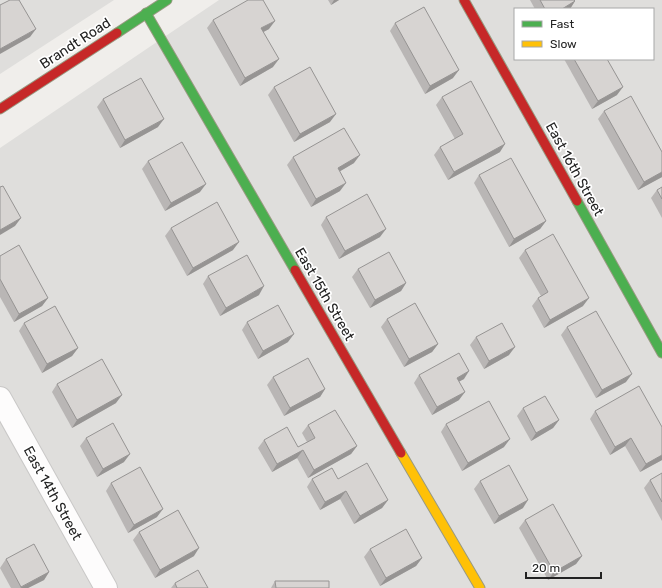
<svg xmlns="http://www.w3.org/2000/svg" width="662" height="588" font-family="Rubik,sans-serif">
	<style>
		.residential { fill: #dfdedc; fill-rule: evenodd }
		.lines { fill: none; stroke-linecap: round; stroke-linejoin: round }
		.street-casing { stroke: #c9c8c7; stroke-width: 24 }
		.fast-casing { stroke: #999a82; stroke-width: 11 }
		.slow-casing { stroke: #999a82; stroke-width: 11 }
		.jam-casing { stroke: #999a82; stroke-width: 11 }
		.street { stroke: #fdfcfc; stroke-width: 22 }
		.fast { stroke: #4caf50; stroke-width: 9 }
		.slow { stroke: #ffc107; stroke-width: 9 }
		.jam { stroke: #c62828; stroke-width: 9 }
		.wall { fill: #b9b6b5 }
		.shaded-wall { fill: #969493 }
		.building { fill: #d7d4d2; stroke: #969493 }
		.labels { text-anchor: middle; stroke-width: 3.5; stroke-linejoin: round; paint-order: stroke }
		.street-label { font-size: 14px; fill: #222; stroke: #fff }
	</style>
	<rect width="100%" height="100%" fill="#f0eeeb"/>
	<g class="residential">
		<polygon points="0,0 114,0 0,74"/>
		<path d="M219,0H662V588H0V148ZM515,9H653V59H515Z"/>
	</g>
	<g class="lines">
		<g class="street-casing">
			<polyline id="street" points="0,398 106,588"/>
		</g>
		<g class="fast-casing">
			<g id="fast">
				<polyline points="146,13 295,270"/>
				<polyline points="117,33 167,0"/>
				<polyline points="577,201 662,353"/>
			</g>
		</g>
		<g class="slow-casing">
			<polyline id="slow" points="401,453 480,588"/>
		</g>
		<g class="jam-casing">
			<g id="jam">
				<polyline points="464,0 577,201"/>
				<polyline points="0,109 117,33"/>
				<polyline points="295,270 401,453"/>
			</g>
		</g>
		<use href="#street" class="street"/>
		<use href="#fast" class="fast"/>
		<use href="#slow" class="slow"/>
		<use href="#jam" class="jam"/>
	</g>
	<g class="wall">
		<polygon points="328,0 339,0 331,5"/>
		<polygon points="530,0 574,0 575,1 570,9 535,9"/>
		<polygon points="213,20 269,29 263,32 273,67 240,86 207,28"/>
		<polygon points="395,23 453,78 425,94 390,31"/>
		<polygon points="564,59 607,59 617,95 592,109"/>
		<polygon points="274,87 330,122 294,142 268,95"/>
		<polygon points="442,97 500,152 448,180 434,155 440,147 455,139 436,105"/>
		<polygon points="103,99 158,127 120,148 97,107"/>
		<polygon points="604,111 662,177 638,190 598,119"/>
		<polygon points="293,157 354,163 340,171 340,191 311,207 287,165"/>
		<polygon points="148,161 200,192 165,211 142,169"/>
		<polygon points="479,175 546,221 540,229 509,247 474,183"/>
		<polygon points="662,187 662,218 651,198 657,190"/>
		<polygon points="326,217 380,237 339,259 321,225"/>
		<polygon points="171,228 233,250 187,276 165,236"/>
		<polygon points="525,250 583,306 544,328 532,306 538,298 541,296 519,258"/>
		<polygon points="0,256 48,298 42,306 14,322 0,297"/>
		<polygon points="358,269 406,283 401,291 370,308 352,277"/>
		<polygon points="208,276 259,295 220,316 203,284"/>
		<polygon points="387,319 438,344 432,352 404,367 381,327"/>
		<polygon points="247,322 288,342 258,359 242,330"/>
		<polygon points="24,323 78,348 72,356 42,373 19,331"/>
		<polygon points="567,327 626,382 596,398 561,335"/>
		<polygon points="476,337 509,355 484,369 470,345"/>
		<polygon points="419,375 464,379 459,381 459,400 432,415 414,383"/>
		<polygon points="273,377 325,389 320,397 284,416 267,385"/>
		<polygon points="57,384 116,403 72,428 52,392"/>
		<polygon points="523,408 559,420 553,428 531,441 517,416"/>
		<polygon points="595,411 662,460 640,472 625,446 610,455 590,419"/>
		<polygon points="446,424 504,447 462,471 441,432"/>
		<polygon points="308,425 357,446 351,454 308,478 297,458 272,472 258,448 264,440 298,447 307,442 302,433"/>
		<polygon points="86,438 124,462 97,477 80,446"/>
		<polygon points="662,473 662,521 644,488 650,480"/>
		<polygon points="312,479 338,479 388,500 382,508 354,524 340,499 320,510 307,487"/>
		<polygon points="480,481 523,508 494,524 474,489"/>
		<polygon points="111,483 157,517 128,533 106,491"/>
		<polygon points="525,520 582,556 576,564 548,580 519,528"/>
		<polygon points="139,532 194,556 155,578 133,540"/>
		<polygon points="370,549 422,558 416,566 380,586 364,557"/>
		<polygon points="6,559 49,572 44,580 28,588 11,588 0,568"/>
		<polygon points="275,581 329,588 271,588"/>
		<polygon points="175,583 208,588 171,588"/>
	</g>
	<g class="shaded-wall">
		<polygon points="334,0 339,0 331,5"/>
		<polygon points="575,1 570,9 562,9"/>
		<polygon points="275,21 269,29 256,36 261,28"/>
		<polygon points="36,29 30,37 0,54 0,49"/>
		<polygon points="279,59 273,67 240,86 245,78"/>
		<polygon points="459,70 453,78 425,94 430,86"/>
		<polygon points="623,87 617,95 592,109 598,101"/>
		<polygon points="336,114 330,122 294,142 300,134"/>
		<polygon points="164,119 158,127 120,148 125,140"/>
		<polygon points="505,144 500,152 448,180 454,172"/>
		<polygon points="360,155 354,163 332,176 338,168"/>
		<polygon points="662,172 662,177 638,190 644,182"/>
		<polygon points="346,183 340,191 311,207 316,199"/>
		<polygon points="206,184 200,192 165,211 171,203"/>
		<polygon points="21,218 15,226 0,235 0,230"/>
		<polygon points="546,221 540,229 509,247 514,239"/>
		<polygon points="386,229 380,237 339,259 345,251"/>
		<polygon points="239,242 233,250 187,276 193,268"/>
		<polygon points="406,283 401,291 370,308 375,300"/>
		<polygon points="264,286 259,295 220,316 226,308"/>
		<polygon points="48,298 42,306 14,322 19,314"/>
		<polygon points="589,298 583,306 544,328 550,320"/>
		<polygon points="294,334 288,342 258,359 263,351"/>
		<polygon points="438,344 432,352 404,367 409,359"/>
		<polygon points="515,347 509,355 484,369 489,361"/>
		<polygon points="78,348 72,356 42,373 47,364"/>
		<polygon points="469,371 464,379 451,386 457,378"/>
		<polygon points="632,374 626,382 596,398 602,390"/>
		<polygon points="325,389 320,397 284,416 290,408"/>
		<polygon points="465,392 459,400 432,415 437,407"/>
		<polygon points="122,395 116,403 72,428 77,420"/>
		<polygon points="559,420 553,428 531,441 536,433"/>
		<polygon points="631,438 625,446 610,455 615,447"/>
		<polygon points="510,439 504,447 462,471 468,463"/>
		<polygon points="357,446 351,454 308,478 314,470"/>
		<polygon points="303,450 297,458 272,472 277,464"/>
		<polygon points="130,454 124,462 97,477 103,469"/>
		<polygon points="662,455 662,460 640,472 646,464"/>
		<polygon points="346,491 340,499 320,510 325,502"/>
		<polygon points="388,500 382,508 354,524 360,516"/>
		<polygon points="528,500 523,508 494,524 499,516"/>
		<polygon points="163,509 157,517 128,533 134,525"/>
		<polygon points="199,548 194,556 155,578 160,570"/>
		<polygon points="582,556 576,564 548,580 554,572"/>
		<polygon points="422,558 416,566 380,586 386,578"/>
		<polygon points="49,572 44,580 28,588 20,588"/>
	</g>
	<g class="building">
		<polygon points="10,0 19,0 36,29 0,49 0,5"/>
		<polygon points="248,0 263,0 275,21 261,28 279,59 245,78 213,20"/>
		<polygon points="540,0 574,0 575,1 562,9 545,9"/>
		<polygon points="424,7 459,70 430,86 395,23"/>
		<polygon points="574,59 607,59 623,87 598,101"/>
		<polygon points="310,67 336,114 300,134 274,87"/>
		<polygon points="141,78 164,119 125,140 103,99"/>
		<polygon points="471,81 505,144 454,172 440,147 463,134 442,97"/>
		<polygon points="631,96 662,152 662,172 644,182 604,111"/>
		<polygon points="344,128 360,155 338,168 346,183 316,199 293,157"/>
		<polygon points="182,142 206,184 171,203 148,161"/>
		<polygon points="511,158 546,221 514,239 479,175"/>
		<polygon points="3,186 21,218 0,230 0,187"/>
		<polygon points="662,187 662,199 657,190"/>
		<polygon points="367,194 386,229 345,251 326,217"/>
		<polygon points="217,202 239,242 193,268 171,228"/>
		<polygon points="553,234 589,298 550,320 538,298 548,292 525,250"/>
		<polygon points="19,245 48,298 19,314 0,279 0,256"/>
		<polygon points="389,252 406,283 375,300 358,269"/>
		<polygon points="247,255 264,286 226,308 208,276"/>
		<polygon points="415,303 438,344 409,359 387,319"/>
		<polygon points="278,305 294,334 263,351 247,322"/>
		<polygon points="55,306 78,348 47,364 24,323"/>
		<polygon points="596,311 632,374 602,390 567,327"/>
		<polygon points="502,323 515,347 489,361 476,337"/>
		<polygon points="459,353 469,371 457,378 465,392 437,407 419,375"/>
		<polygon points="308,358 325,389 290,408 273,377"/>
		<polygon points="102,359 122,395 77,420 57,384"/>
		<polygon points="639,386 662,427 662,455 646,464 631,438 615,447 595,411"/>
		<polygon points="545,396 559,420 536,433 523,408"/>
		<polygon points="489,401 510,439 468,463 446,424"/>
		<polygon points="335,410 357,446 314,470 303,450 277,464 264,440 287,427 298,447 315,438 308,425"/>
		<polygon points="113,423 130,454 103,469 86,438"/>
		<polygon points="367,463 388,500 360,516 346,491 325,502 312,479 332,468 338,479"/>
		<polygon points="509,465 528,500 499,516 480,481"/>
		<polygon points="140,467 163,509 134,525 111,483"/>
		<polygon points="662,473 662,502 650,480"/>
		<polygon points="553,504 582,556 554,572 525,520"/>
		<polygon points="178,510 199,548 160,570 139,532"/>
		<polygon points="406,529 422,558 386,578 370,549"/>
		<polygon points="34,544 49,572 21,587 6,559"/>
		<polygon points="198,570 208,588 177,588 175,583"/>
		<polygon points="275,581 329,581 329,588 276,588"/>
	</g>
	<g class="labels">
		<g class="street-label">
			<text transform="translate(75 43) rotate(-33)" y="5">Brandt Road</text>
			<text transform="translate(575 169) rotate(61)" y="5">East 16th Street</text>
			<text transform="translate(325 294) rotate(60)" y="5">East 15th Street</text>
			<text transform="translate(53 493) rotate(61)" y="5">East 14th Street</text>
		</g>
	</g>
	<rect x="514" y="8" width="140" height="52" fill="#ffffff" stroke="#a7a7a7"/>
	<rect x="522" y="21" width="20" height="6" fill="#4caf50" stroke="#a7a7a7"/>
	<text x="550" y="28" font-size="12" fill="#222222">Fast</text>
	<rect x="522" y="41" width="20" height="6" fill="#ffc107" stroke="#a7a7a7"/>
	<text x="550" y="48" font-size="12" fill="#222222">Slow</text>
	<path d="M526 572v6h75v-6" fill="none" stroke="#222222" stroke-width="2"/>
	<text x="532" y="572" font-size="12" fill="#222222" stroke="#ffffff" stroke-width="3" paint-order="stroke">20 m</text>
</svg>
